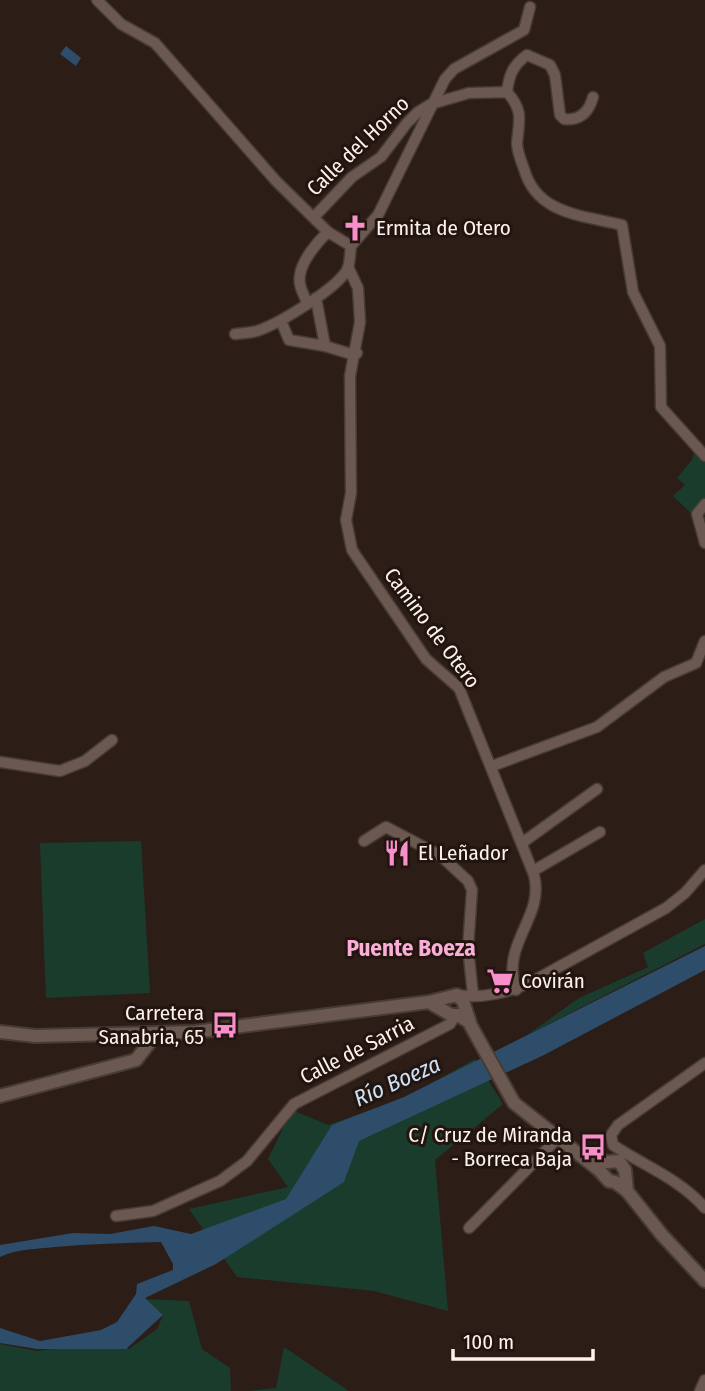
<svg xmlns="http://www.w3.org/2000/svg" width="705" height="1391" font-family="'Fira Sans Condensed',sans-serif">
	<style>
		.green { fill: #1a3c2d }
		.water { fill: #2e4d6a }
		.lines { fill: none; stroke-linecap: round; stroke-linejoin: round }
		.minor-casing { stroke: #473b36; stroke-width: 13 }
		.tertiary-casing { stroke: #473b36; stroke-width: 16 }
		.minor { stroke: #6b5851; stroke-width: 10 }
		.tertiary { stroke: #6b5851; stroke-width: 12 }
		.labels { text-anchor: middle; stroke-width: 6; stroke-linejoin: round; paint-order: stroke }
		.street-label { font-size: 21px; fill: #fdf2ed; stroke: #22140e }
		.poi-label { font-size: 21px; fill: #fdf2ed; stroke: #22140e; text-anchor: start }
		.neighbourhood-label { font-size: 23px; font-weight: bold; fill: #f8aed5; stroke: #22140e }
		.water-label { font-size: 23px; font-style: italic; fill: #cce1f6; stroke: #22140e }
	</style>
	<rect width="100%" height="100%" fill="#2c1d17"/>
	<g class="green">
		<polygon points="694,453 705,461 705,498 691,513 673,496 685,485 677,478 692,460"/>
		<polygon points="141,841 150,993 46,998 40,843"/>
		<polygon points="705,919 705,944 527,1035 579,998 648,967 643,953"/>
		<polygon points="475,1059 503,1104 435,1160 448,1311 374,1291 237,1277 189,1209 288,1187 268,1159 292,1110 328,1125 407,1097"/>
		<polygon points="145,1299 189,1301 202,1349 230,1368 231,1391 0,1391 0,1344 37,1351 119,1340 129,1349 157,1329 163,1315"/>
		<polygon points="284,1347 349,1391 248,1391 276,1388"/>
	</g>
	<g class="water">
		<polygon points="66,46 81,58 76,66 60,54"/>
		<path d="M705,946V970L542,1056L359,1141L344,1182L216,1264L145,1298L163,1315L126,1349H37L0,1343V1328L40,1341L101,1330L117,1322L136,1294L137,1284L173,1270V1264L161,1242C125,1243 90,1244 55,1247C36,1249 17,1249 0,1257V1245L73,1233L110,1234L154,1226L191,1234L286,1199L332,1125L404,1097Z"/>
	</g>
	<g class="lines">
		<g class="minor-casing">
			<g id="minor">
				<path d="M97,0L121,24L155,43L276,181L328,232L351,246C350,253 350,262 348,268C339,288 278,324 257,331C250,333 242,333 235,334"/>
				<path d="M507,92C509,75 513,65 527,55L550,65L555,75L560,115L564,119C580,121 589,112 593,97"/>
				<path d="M314,217L352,177L381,157L407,123L418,112L431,104L469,93L507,92C524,111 519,120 517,143C517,151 521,161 524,169C537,215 583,215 622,225L633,292L660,346L661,407L705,456"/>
				<polyline points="351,246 378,215 445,79 454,69 524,30 530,7"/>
				<path d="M348,267L358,288L360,322L350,376L351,493L346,520L352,550L426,659L459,688L534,875C545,918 500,943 516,990"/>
				<polyline points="316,298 325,346"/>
				<path d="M307,302C303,293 298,285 300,275C302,260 318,241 328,232"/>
				<polyline points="281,321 289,340 325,346 354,355 357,353"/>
				<polyline points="705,504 697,514 705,543"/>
				<polyline points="0,762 60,771 85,761 112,740"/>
				<polyline points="492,766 597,727 664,677 696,663 705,641"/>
				<polyline points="364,841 386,827 441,856 468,881 472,890 468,948 473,995"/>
				<polyline points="522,843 597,789"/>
				<polyline points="533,871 600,832"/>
				<path d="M457,995C483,999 512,992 535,980L666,908L685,893L705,870"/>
				<path d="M705,1063L618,1125L611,1135L613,1145C644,1166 680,1179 705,1208"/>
				<polyline points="116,1216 153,1211 220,1181 247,1161 294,1104 450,1024 456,1015"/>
				<polyline points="469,1228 557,1139"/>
				<polyline points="700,1391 705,1380"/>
			</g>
		</g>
		<g class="tertiary-casing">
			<g id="tertiary">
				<polyline points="429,1002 451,1015 458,1015 469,1022"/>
				<polyline points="0,1032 35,1036 195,1032 429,1002 457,995 463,1001 471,1026 514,1103 599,1170 609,1181 615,1182 627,1191 662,1235 705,1281"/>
				<polyline points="0,1096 136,1060 157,1033"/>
				<polyline points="587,1156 607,1162 619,1161 625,1170 627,1191"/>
			</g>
		</g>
		<use href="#minor" class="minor"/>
		<use href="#tertiary" class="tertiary"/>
	</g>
	<defs>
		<g id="church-bare" transform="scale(2.1)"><path d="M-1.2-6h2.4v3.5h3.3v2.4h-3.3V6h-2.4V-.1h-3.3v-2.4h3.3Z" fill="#f98fca" stroke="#22140e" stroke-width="2.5" paint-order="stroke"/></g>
		<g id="restaurant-bare" transform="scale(2.1)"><path d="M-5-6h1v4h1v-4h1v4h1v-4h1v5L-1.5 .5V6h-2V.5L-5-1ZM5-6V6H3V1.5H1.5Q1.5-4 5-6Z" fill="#f98fca" stroke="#22140e" stroke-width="2.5" paint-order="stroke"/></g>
		<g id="supermarket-bare" transform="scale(2.1)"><path d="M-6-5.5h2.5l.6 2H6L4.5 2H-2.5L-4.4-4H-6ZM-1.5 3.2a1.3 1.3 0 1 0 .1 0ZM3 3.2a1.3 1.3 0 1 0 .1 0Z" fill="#f98fca" stroke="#22140e" stroke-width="2.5" paint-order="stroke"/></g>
		<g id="bus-bare" transform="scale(2.1)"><path d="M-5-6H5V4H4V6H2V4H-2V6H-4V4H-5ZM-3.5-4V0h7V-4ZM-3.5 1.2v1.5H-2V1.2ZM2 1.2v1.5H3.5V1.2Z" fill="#f98fca" stroke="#22140e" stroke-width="2.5" paint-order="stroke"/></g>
	</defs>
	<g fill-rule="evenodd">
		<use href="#church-bare" x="355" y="228"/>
		<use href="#restaurant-bare" x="397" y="853"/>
		<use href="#supermarket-bare" x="500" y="981"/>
		<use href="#bus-bare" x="225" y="1025"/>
		<use href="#bus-bare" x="593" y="1147"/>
	</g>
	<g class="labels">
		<g class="street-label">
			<text transform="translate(358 146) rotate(-44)" y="7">Calle del Horno</text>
			<text transform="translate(432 628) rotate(53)" y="7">Camino de Otero</text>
			<text transform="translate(357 1050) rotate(-27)" y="7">Calle de Sarria</text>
		</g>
		<g class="poi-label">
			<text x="376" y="235">Ermita de Otero</text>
			<text x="418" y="860">El Leñador</text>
			<text x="521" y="988">Covirán</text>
			<text x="204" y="1020" text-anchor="end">Carretera<tspan x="204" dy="24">Sanabria, 65</tspan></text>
			<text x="572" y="1142" text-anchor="end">C/ Cruz de Miranda<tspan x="572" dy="24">- Borreca Baja</tspan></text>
		</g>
		<g class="neighbourhood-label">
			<text x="411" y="956">Puente Boeza</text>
		</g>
		<g class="water-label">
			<text transform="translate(397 1081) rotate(-24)" y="8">Río Boeza</text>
		</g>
	</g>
	<path d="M453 1349v10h140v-10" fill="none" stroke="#fdf2ed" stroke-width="3.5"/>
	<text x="463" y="1349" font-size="21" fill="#fdf2ed" stroke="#22140e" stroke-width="5" paint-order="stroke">100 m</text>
</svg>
